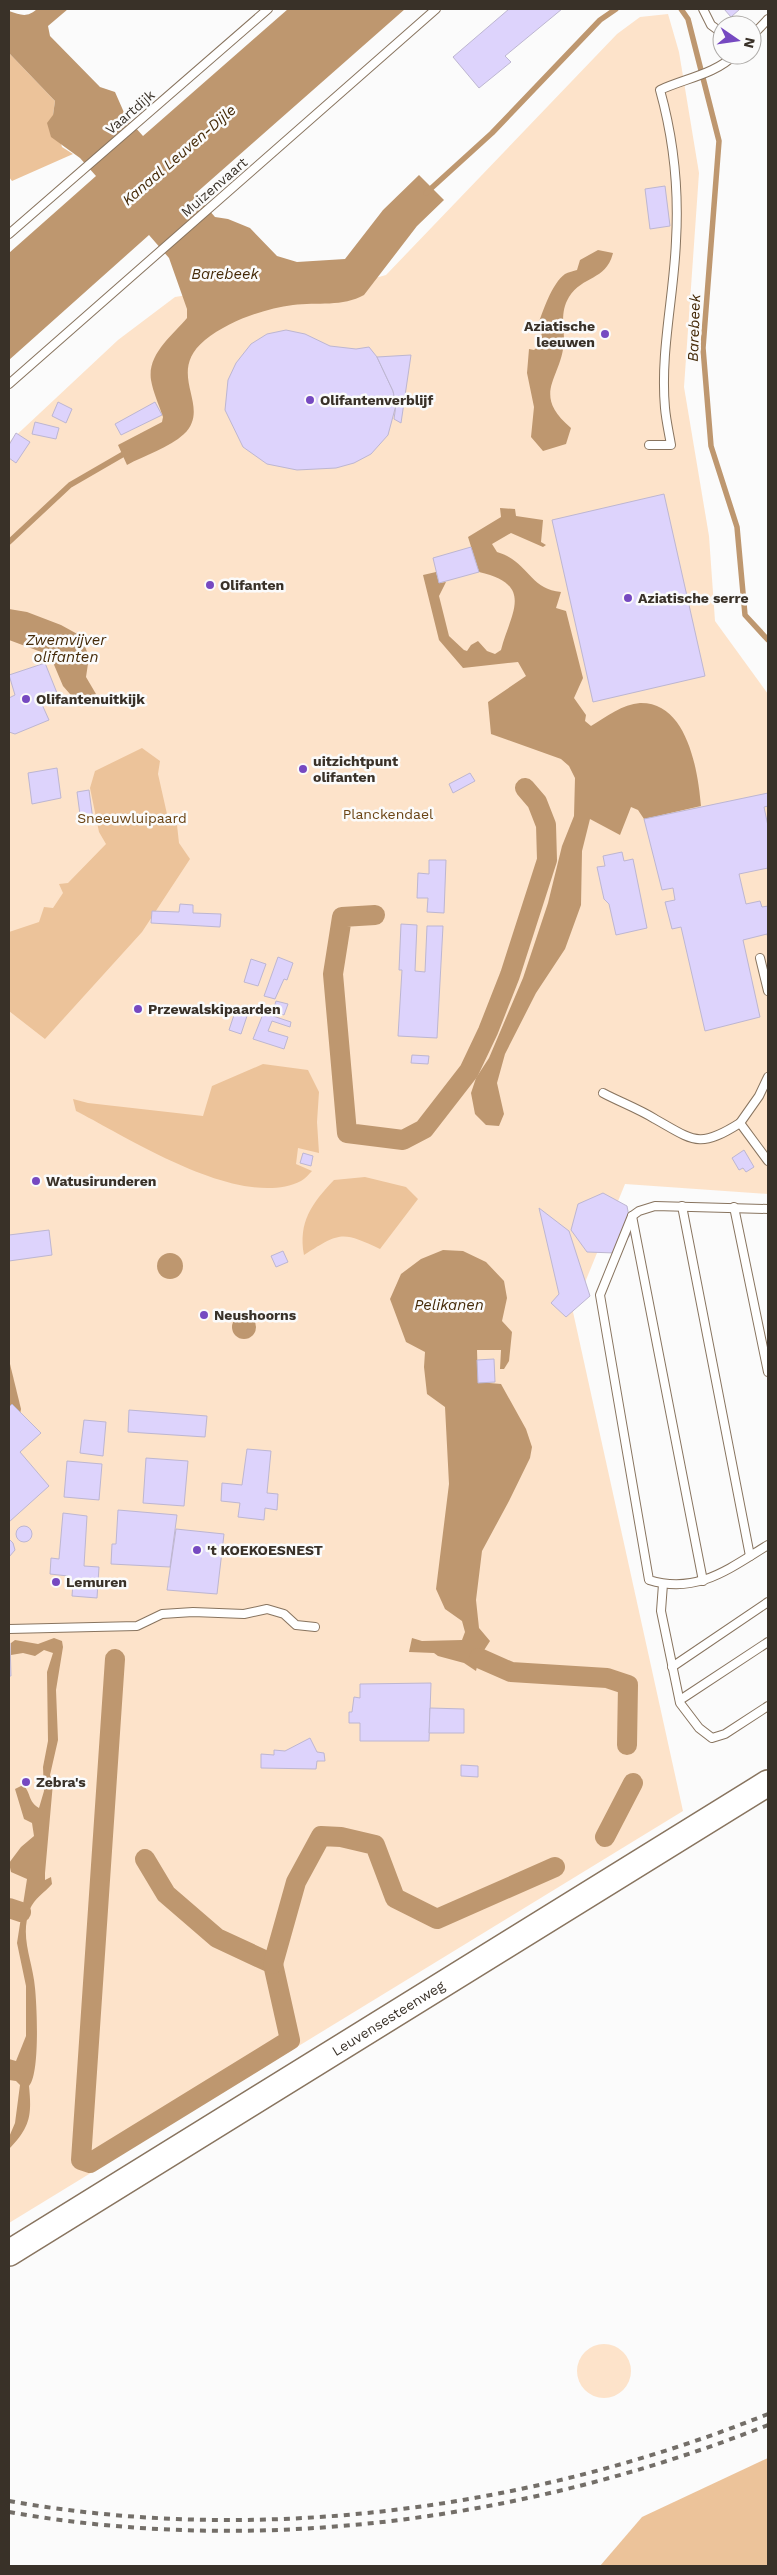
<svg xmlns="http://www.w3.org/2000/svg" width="777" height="2575" font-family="'Work Sans',sans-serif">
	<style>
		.green { fill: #fde3ca }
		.forest { fill: #ecc39a }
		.water { fill: #be976f }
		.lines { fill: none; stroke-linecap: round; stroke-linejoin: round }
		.stream { stroke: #be976f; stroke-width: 5.5 }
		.canal { stroke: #be976f; stroke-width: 20 }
		.building { fill: #ddd3fc; stroke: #bdb6d1 }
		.lane-casing { stroke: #88745f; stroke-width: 10 }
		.primary-casing { stroke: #88745f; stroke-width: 28 }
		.lane { stroke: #fff; stroke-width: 8 }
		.primary { stroke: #fff; stroke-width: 25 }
		.rail { stroke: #736e68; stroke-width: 4; stroke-dasharray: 6 6; stroke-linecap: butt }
		.poi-dot { fill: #7649c1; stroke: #fbfbfb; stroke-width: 2 }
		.labels { text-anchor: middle; stroke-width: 5; stroke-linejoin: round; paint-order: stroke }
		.street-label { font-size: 14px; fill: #393128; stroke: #fbfbfb }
		.poi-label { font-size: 14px; font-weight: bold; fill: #393128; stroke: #fbfbfb; text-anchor: start }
		.park-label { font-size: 14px; fill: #6a4313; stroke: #fbfbfb }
		.water-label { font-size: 15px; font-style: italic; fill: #452a08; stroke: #fbfbfb }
	</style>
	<rect width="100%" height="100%" fill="#fbfbfb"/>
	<g class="green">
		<polygon points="668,14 679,52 699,173 684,387 709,536 715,621 768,694 768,1194 625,1184 573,1312 683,1811 9,2223 9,442 118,340 175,297 238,287 296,300 386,275 617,34 640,17"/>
		<circle cx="604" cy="2371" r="27"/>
	</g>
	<g class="forest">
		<polygon points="9,53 55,101 53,115 62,147 73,154 12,181 9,177"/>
		<polygon points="142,748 160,761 158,774 167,814 177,825 179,843 190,859 142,932 45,1039 9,1011 9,932 39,922 44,907 53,908 63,893 59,884 68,883 106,844 99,832 90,788 95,771"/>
		<path d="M263,1064L308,1070L319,1092L317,1122L319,1153L298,1148L296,1164L312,1171C309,1174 305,1179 301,1181C241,1211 129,1138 76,1111L73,1099L88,1103L203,1116L212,1086Z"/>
		<path d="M365,1177L406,1187L418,1199L380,1249C342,1231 340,1232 304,1255C298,1222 312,1203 334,1180Z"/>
		<polygon points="768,2458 768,2566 600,2566 642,2517"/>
	</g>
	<g class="water">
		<path d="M37,9H68L48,26L50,36L100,87L115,92L126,117L143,136L288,9H405L195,194L215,217L228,219L250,228L277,256L297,262L345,259L383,210L419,175L444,200L417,226L364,295C343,307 317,302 293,305C263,309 229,321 205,340C164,374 213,406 184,434C169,448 145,455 127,465L118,445L162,422L163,417C159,405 153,392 151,380C147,354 173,335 187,318V309L169,258L149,235L9,360V253L96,176L80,158L51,137L47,123L53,115L55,101L9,53V11C21,15 27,18 37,9Z"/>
		<path d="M598,250L613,253C606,281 583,275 569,297C560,312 564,325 564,341C562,379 530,393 571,428L566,444L543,451L531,437L534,407L527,373L529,349L534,350L540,345L542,331L537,328C542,313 552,283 565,274C568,272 574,271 577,270L580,260Z"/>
		<path d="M500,508L515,509L516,516L543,520L541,542L546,545L543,547L511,533L492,544L497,552C528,561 529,589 561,592L556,608L566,611L583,678L574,698L586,715L585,721L591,726C606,717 623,704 640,703C688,702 698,772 701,806L644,819L638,810L631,807L620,835L590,819L582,851L581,905L565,949L536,993L505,1054L497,1083L504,1114L499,1126L486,1125L475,1114L471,1093L476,1078L489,1058L523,978L548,903L562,846L574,816L575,778L569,766L561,759L491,734L488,702L526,676L518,662L463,668L439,640L423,575L436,572L439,583L446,582L439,596L449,636L464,650L467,651L471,645L478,641L487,651L495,654L501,650C511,612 535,585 479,572L468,537L501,517Z"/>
		<polygon points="9,609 27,612 61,625 81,636 89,657 86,677 96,694 77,702 63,686 52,660 44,653 9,640"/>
		<polygon points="443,1250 463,1251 486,1262 504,1281 507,1298 502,1321 512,1332 509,1361 504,1369 500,1369 501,1350 477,1350 478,1382 501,1384 526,1429 532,1447 530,1458 509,1501 482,1551 476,1600 479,1628 490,1641 479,1658 476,1671 464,1663 438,1656 434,1653 409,1652 412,1638 422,1641 462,1640 465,1632 462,1621 445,1609 436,1589 449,1484 445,1407 427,1394 424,1367 425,1352 406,1342 390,1299 401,1274 421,1259"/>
		<circle cx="170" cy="1266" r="13"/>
		<circle cx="244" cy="1327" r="12"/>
		<polygon points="9,1360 21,1409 17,1431 9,1444"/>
		<path d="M54,1638L62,1641L63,1647L56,1690L58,1740L50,1775L53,1783L45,1873V1880L51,1877L52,1884C45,1892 34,1899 30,1909C19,1937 33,1961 35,1988C37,2007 40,2074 29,2086C32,2116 30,2127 9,2149V2137L15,2123L20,2085L16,2081L9,2080V2059L16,2061L26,2036V1986L17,1943L27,1879L11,1872L9,1863L21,1847L34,1836L32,1823L24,1819L15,1789L23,1785C31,1792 28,1802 39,1808L44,1791L43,1767L48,1741L47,1672L53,1653L44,1650L35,1656L23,1653L11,1655V1643L15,1640L38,1644Z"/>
	</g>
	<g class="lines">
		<g class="stream">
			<polyline points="681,9 688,19 719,141 703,348 711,446 737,527 745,615 768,640"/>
			<polyline points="426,193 492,133 600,20 616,9"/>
			<polyline points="9,542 70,485 127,452"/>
		</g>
		<g class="canal">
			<polyline points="375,915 342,917 333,974 347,1133 403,1140 424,1129 469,1071 488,1031 510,975 547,860 546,825 537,802 525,788"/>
			<polyline points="479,1658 511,1672 607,1678 628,1685 627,1745"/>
			<polyline points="115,1659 81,2160 90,2163 290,2040 273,1964 217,1938 166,1894 145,1859"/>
			<polyline points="605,1837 633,1783"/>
			<polyline points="9,1908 21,1912"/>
			<polyline points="273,1964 296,1882 321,1836 341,1837 375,1845 395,1898 437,1919 555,1867"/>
		</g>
	</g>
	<g class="building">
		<polygon points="509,9 562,9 505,56 511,62 479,88 453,57"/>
		<polygon points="724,9 740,9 731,17"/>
		<polygon points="665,186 670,226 650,229 645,189"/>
		<polygon points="286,330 305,334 330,346 356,349 369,347 377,357 393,391 396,405 388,435 371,454 354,463 336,468 297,470 267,464 243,447 225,410 228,380 236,363 251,344 267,334"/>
		<polygon points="411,355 401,423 394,419 396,405 393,391 377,357"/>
		<polygon points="58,402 72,409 66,423 52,416"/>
		<polygon points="155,402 162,415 121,435 115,424"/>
		<polygon points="35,422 59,428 56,439 32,434"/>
		<polygon points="16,433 30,442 16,463 9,458 9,445"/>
		<polygon points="664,494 705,676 593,702 552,520"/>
		<polygon points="471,547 479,572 439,583 433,558"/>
		<polygon points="45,663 57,693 40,700 49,720 15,734 9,732 9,698 15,695 9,675"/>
		<polygon points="57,768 61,798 32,804 28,773"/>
		<polygon points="470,773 475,781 453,793 449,784"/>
		<polygon points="89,790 93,820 81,822 77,792"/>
		<polygon points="768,793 768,806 764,807 768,826 768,868 739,874 746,904 760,901 762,907 768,906 768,939 767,934 743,940 760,1017 705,1031 681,927 672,929 665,902 675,900 673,888 662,890 644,819"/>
		<polygon points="622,852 624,861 633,859 647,928 616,935 609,904 604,899 597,867 605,866 603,856"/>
		<polygon points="429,860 446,860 444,913 427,912 428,898 417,898 418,873 429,874"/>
		<polygon points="180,904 193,905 193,913 221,914 220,927 151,923 152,911 179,912"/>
		<polygon points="401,924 417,925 415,971 425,972 427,926 443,926 437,1038 398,1036 402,970 399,970"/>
		<polygon points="278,957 293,963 287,980 284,979 275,999 264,996"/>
		<polygon points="251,959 266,964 258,986 244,982"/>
		<polygon points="276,1001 288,1004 284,1015 273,1011"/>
		<polygon points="236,1009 248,1013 241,1034 229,1030"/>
		<polygon points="265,1009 273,1012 273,1016 291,1022 290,1027 272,1021 268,1031 288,1037 284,1049 253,1039"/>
		<polygon points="412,1055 429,1056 428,1064 411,1063"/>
		<polygon points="744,1150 754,1167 746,1172 743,1168 739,1170 732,1158"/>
		<polygon points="303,1153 313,1156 311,1166 300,1163"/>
		<polygon points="603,1193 627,1206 632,1233 615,1253 587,1252 571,1230 578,1204"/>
		<polygon points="539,1208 569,1231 590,1296 566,1317 551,1303 559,1294"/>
		<polygon points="49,1230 52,1255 9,1261 9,1235"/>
		<polygon points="283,1251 288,1262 276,1267 271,1256"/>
		<polygon points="494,1359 495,1382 478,1383 477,1360"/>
		<polygon points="12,1404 41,1433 20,1452 49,1486 9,1522 9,1407"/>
		<polygon points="129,1410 207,1416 205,1437 128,1432"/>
		<polygon points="84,1420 106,1422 103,1456 80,1453"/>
		<polygon points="247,1449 271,1451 267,1493 278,1494 277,1510 265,1508 264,1520 238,1517 240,1503 221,1501 222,1483 242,1485"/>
		<polygon points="146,1458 188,1461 184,1506 143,1503"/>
		<polygon points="67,1461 102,1464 99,1500 64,1497"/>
		<polygon points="118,1510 177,1515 170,1567 111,1564 112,1544 116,1544"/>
		<polygon points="63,1513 87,1516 84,1566 99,1567 97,1598 72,1596 73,1583 68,1576 50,1574 51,1558 59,1559"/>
		<circle cx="24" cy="1534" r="8"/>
		<polygon points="176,1529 224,1534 217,1594 167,1590"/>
		<polygon points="9,1539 13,1543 15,1550 9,1557"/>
		<polygon points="9,1643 10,1643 11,1676 9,1676"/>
		<polygon points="431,1683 429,1741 360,1741 360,1723 349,1723 349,1712 352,1712 354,1697 360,1698 360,1684"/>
		<polygon points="430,1708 464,1709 464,1733 429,1733"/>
		<polygon points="310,1738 317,1752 324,1753 325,1761 317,1761 316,1769 261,1768 261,1754 274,1755 274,1750 285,1751"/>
		<polygon points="461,1765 478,1766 478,1777 461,1776"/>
	</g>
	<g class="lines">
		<g class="lane-casing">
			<g id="lane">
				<polyline points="703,9 711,25 722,33"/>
				<polyline points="752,36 768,19"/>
				<polyline points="9,234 268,9"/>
				<polyline points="9,384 436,9"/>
				<path d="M649,445H671C669,433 666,420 665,408C660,352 674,296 676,241C679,189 674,140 660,90C683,79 716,74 734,55"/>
				<polyline points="760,958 768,991"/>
				<polyline points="768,1077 759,1096 740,1123 768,1161"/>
				<path d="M603,1093C620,1102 639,1109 655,1119C694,1141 699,1149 740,1123"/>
				<polyline points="682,1206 750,1556"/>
				<polyline points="734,1207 768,1372"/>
				<path d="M768,1209L655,1206L639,1211L632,1216L600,1295L649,1580C697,1595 730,1568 768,1545"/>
				<polyline points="632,1216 703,1581"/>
				<polyline points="663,1584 661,1611 680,1703 699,1728 712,1738 725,1734 768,1706"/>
				<polyline points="9,1629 137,1626 162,1614 193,1612 244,1614 267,1609 284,1614 296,1625 315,1627"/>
				<polyline points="672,1667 768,1602"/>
				<polyline points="680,1700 768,1642"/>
			</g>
		</g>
		<g class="primary-casing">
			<g id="primary">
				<path id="s1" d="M9,2253L768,1783"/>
			</g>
		</g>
		<use href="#lane" class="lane"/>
		<use href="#primary" class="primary"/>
		<g class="rail">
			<path d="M9,2501C262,2546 530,2509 768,2414"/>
			<path d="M9,2512C262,2557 530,2519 768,2425"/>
		</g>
	</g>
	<g class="poi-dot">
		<circle cx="605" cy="334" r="5"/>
		<circle cx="310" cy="400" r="5"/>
		<circle cx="210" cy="585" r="5"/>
		<circle cx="628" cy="598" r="5"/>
		<circle cx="26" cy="699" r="5"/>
		<circle cx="303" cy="769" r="5"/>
		<circle cx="138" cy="1009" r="5"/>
		<circle cx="36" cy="1181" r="5"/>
		<circle cx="204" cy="1315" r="5"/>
		<circle cx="197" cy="1550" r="5"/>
		<circle cx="56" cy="1582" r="5"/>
		<circle cx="26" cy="1782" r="5"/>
	</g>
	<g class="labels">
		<g class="street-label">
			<text transform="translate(130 112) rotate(-41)" y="5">Vaartdijk</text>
			<text transform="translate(214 187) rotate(-41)" y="5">Muizenvaart</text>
			<text dy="5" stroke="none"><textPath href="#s1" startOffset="446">Leuvensesteenweg</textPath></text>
		</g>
		<g class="poi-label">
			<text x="595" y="331" text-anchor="end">Aziatische<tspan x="595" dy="16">leeuwen</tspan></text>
			<text x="320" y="405">Olifantenverblijf</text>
			<text x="220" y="590">Olifanten</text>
			<text x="638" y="603">Aziatische serre</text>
			<text x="36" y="704">Olifantenuitkijk</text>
			<text x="313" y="766">uitzichtpunt<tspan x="313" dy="16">olifanten</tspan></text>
			<text x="148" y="1014">Przewalskipaarden</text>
			<text x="46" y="1186">Watusirunderen</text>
			<text x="214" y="1320">Neushoorns</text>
			<text x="207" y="1555">'t KOEKOESNEST</text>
			<text x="66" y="1587">Lemuren</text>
			<text x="36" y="1787">Zebra's</text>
		</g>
		<g class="park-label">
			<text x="388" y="819">Planckendael</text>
			<text x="132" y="823">Sneeuwluipaard</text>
		</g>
		<g class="water-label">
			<text transform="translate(179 155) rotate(-41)" y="5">Kanaal Leuven-Dijle</text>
			<text x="225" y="279">Barebeek</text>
			<text transform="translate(694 328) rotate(-88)" y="5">Barebeek</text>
			<text x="66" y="645">Zwemvijver<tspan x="66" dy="17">olifanten</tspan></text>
			<text x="449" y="1310">Pelikanen</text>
		</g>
	</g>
	<rect width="777" height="2575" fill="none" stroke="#393128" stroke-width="20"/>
	<g transform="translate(737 40) rotate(103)"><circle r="24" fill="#fbfbfb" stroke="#adaaa7"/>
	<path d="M0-4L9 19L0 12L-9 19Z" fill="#7649c1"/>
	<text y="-8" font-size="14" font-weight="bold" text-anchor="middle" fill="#393128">N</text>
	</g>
</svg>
